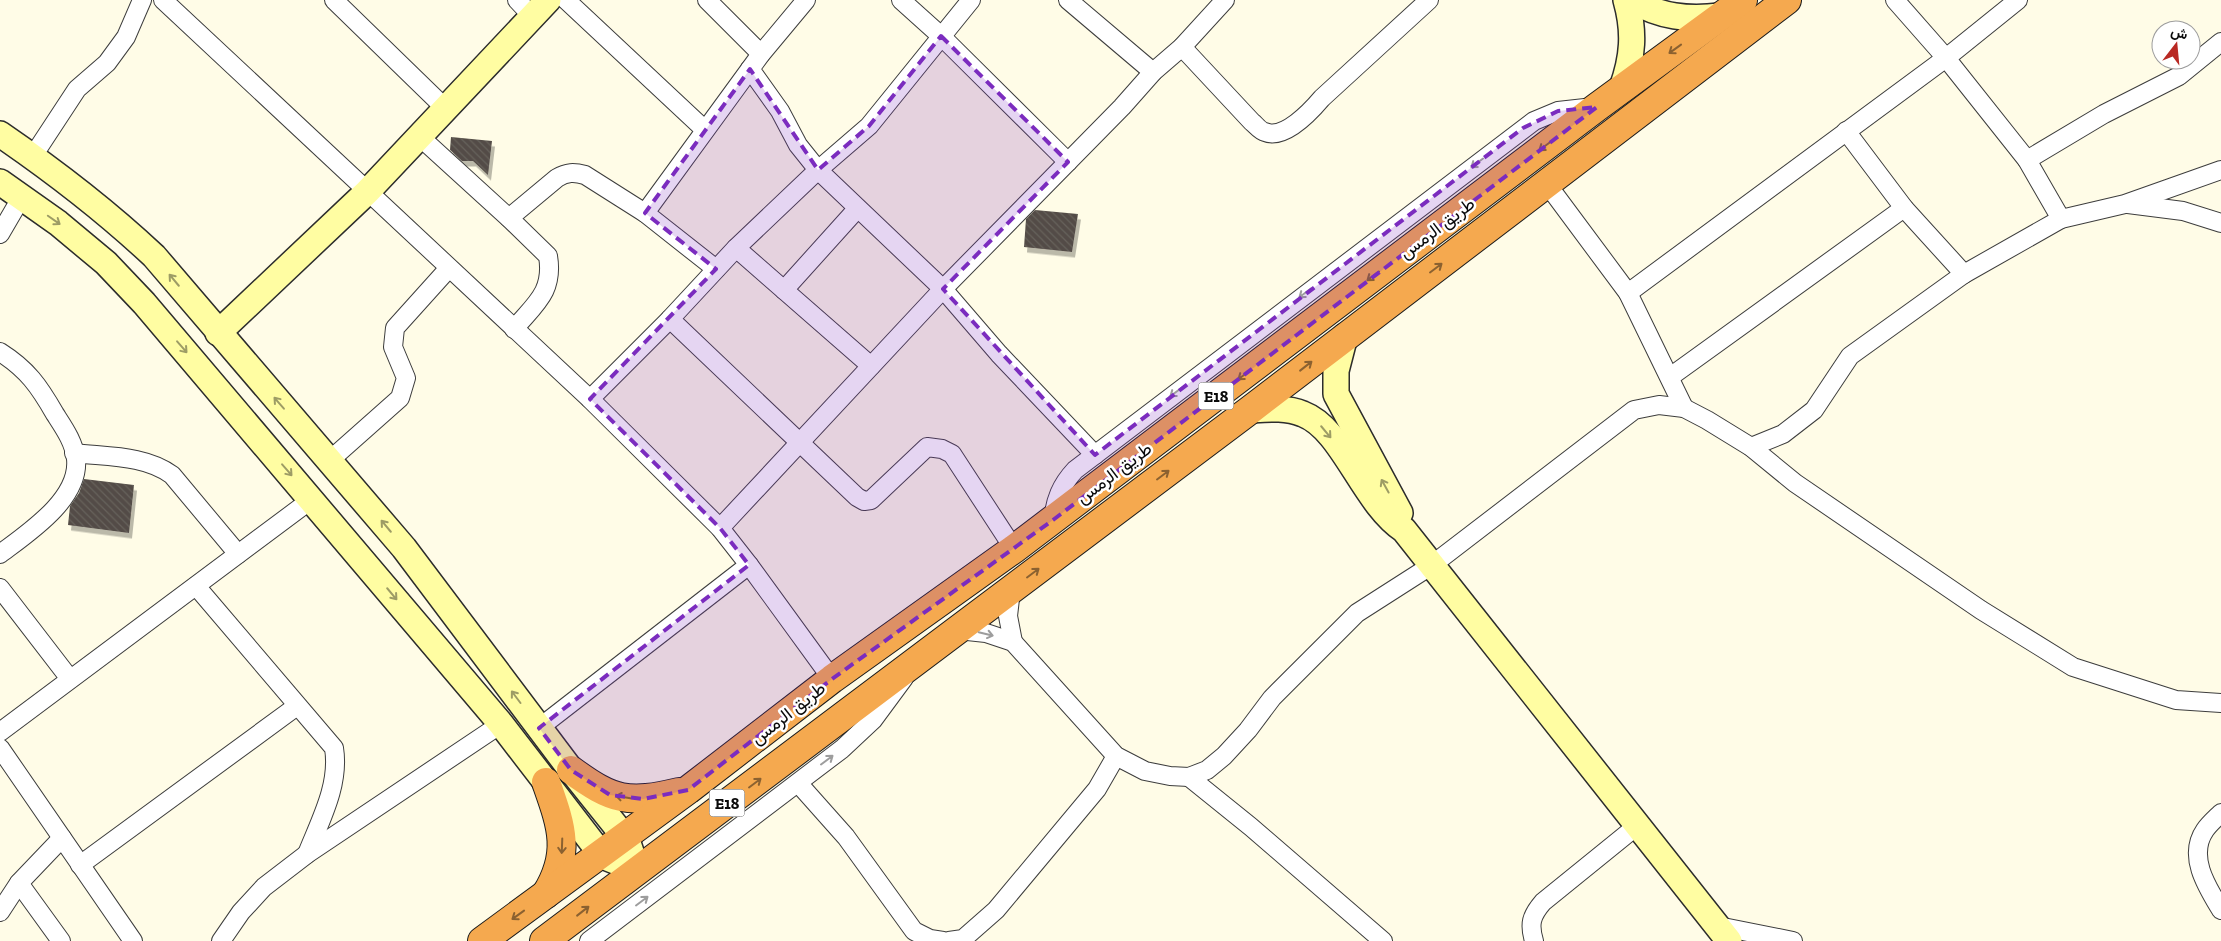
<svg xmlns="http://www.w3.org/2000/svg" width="2221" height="941" font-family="'Zilla Slab',Vazirmatn,serif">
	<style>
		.building { fill: url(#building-back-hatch); filter: url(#shadow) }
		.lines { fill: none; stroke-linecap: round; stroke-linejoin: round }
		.street-casing { stroke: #3d3d3d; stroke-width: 20 }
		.secondary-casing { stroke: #2c2c2c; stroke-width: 28 }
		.highway-casing { stroke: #1b1b1b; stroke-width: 30 }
		.street { stroke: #fff; stroke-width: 18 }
		.secondary { stroke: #fffda2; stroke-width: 25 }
		.highway { stroke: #f5a94f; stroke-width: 28 }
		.oneway { stroke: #8b6130 }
		.oneway2 { stroke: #9d9d9d }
		.oneway3 { stroke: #9d9c65 }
		.marked { fill: #7b2cbf; fill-opacity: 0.2; stroke: #7b2cbf; stroke-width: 4; stroke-dasharray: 10 6; stroke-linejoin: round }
		.labels { text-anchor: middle; stroke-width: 5; stroke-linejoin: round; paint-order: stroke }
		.shield { fill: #fff; stroke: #545454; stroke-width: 1 }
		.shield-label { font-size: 16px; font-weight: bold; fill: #0a0a0a }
		.street-label { font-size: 18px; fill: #0a0a0a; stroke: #fff }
	</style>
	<defs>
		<pattern id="building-back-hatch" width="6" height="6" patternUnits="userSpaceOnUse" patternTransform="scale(1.25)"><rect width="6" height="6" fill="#534c46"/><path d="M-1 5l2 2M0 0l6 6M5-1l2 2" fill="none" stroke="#67615c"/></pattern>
		<filter id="shadow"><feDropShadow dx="3" dy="5.5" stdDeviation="0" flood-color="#0004"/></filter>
	</defs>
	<rect width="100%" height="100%" fill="#fffce7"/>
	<g class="building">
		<polygon points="451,137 492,141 488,175 473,161 462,161 450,150"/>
		<polygon points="1035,210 1078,214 1072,252 1024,247 1026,219"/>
		<polygon points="84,479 134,485 129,533 68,525 70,506 79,493"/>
	</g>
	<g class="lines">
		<g class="street-casing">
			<g id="street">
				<polyline points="163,0 590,399 720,528 749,565 832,679"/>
				<polyline points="334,0 445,108"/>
				<polyline points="517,0 532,16"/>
				<polyline points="566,0 705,130"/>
				<polyline points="707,0 761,54"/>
				<polyline points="901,0 941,36 1068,162"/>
				<polyline points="1068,0 1153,72"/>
				<polyline points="1895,0 1946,58 2027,160 2061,219"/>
				<path d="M1182,47L1252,122C1256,125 1260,131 1265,132C1284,140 1311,111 1322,98L1429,0"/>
				<polyline points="750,69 780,111 798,145 818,170 943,289 999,354 1095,455"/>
				<polyline points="1846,131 1904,208 1964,274"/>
				<path d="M419,136L509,218L548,256C554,292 535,304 514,329"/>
				<polyline points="33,156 77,89 107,63 126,37 142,0"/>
				<polyline points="2027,160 2104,114 2179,76 2221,42"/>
				<polyline points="1547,184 1628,293 1684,408"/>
				<polyline points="2128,204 2183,211 2221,223"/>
				<polyline points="645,213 761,54 806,0"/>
				<path d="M509,218L557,178C567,172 574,172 585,175L645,213L716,269"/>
				<polyline points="0,234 21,198"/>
				<polyline points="736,248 871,366"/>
				<polyline points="784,290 857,209"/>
				<polyline points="1628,293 1946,58 2018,0"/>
				<polyline points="670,319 857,497 864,501 871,500 927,447 942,449 952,454 1014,549"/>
				<path d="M0,352C27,369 39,386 55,414C64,428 74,442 76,459C80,499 28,533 0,554"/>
				<polyline points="1670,377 1904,208"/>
				<polyline points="590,399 670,319 736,248 818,170 869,126 971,0"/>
				<polyline points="1751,447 1783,434 1814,410 1850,356 1964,274 2061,219 2125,204 2221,170"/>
				<path d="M74,453C107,457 145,455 172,475L238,554"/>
				<polyline points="329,461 400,398 406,378 393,347 395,328 449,268"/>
				<path d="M1053,520C1055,500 1061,485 1075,470L1534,121L1558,111L1594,107"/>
				<polyline points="720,528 943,289 1122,107 1153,72 1182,47 1225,0"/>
				<path d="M196,586L334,748C340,785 320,821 307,854"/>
				<polyline points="0,588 70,679"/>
				<polyline points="1011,590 1008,616 1013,642"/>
				<polyline points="958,630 986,633 1013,642 1116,756 1145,771 1170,776 1189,777 1207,770 1224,756 1248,730 1272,698 1357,613 1432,565 1634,410 1659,405 1684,408 1707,420 1751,447 1795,483 1981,610 2073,667 2176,700 2221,703"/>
				<polyline points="539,728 749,565"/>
				<polyline points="0,732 312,499"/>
				<polyline points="0,748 133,941"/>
				<polyline points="1189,777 1251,827 1383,941"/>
				<polyline points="798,783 846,837 914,931 930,939 943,941"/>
				<path d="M2221,813C2216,818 2209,824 2205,830C2187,856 2207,887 2221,910"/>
				<polyline points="80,865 297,706"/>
				<polyline points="19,883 61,941"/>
				<polyline points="0,912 19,883 62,838"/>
				<polyline points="1718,926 1793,941"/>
				<polyline points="221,941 241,912 264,887 307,854 501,724"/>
				<polyline points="589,941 842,749 873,720 904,678"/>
				<polyline points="949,941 963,939 996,910 1097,789 1116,756"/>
				<path d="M1534,941C1529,924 1531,916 1543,902L1638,825"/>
			</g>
		</g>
		<g class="secondary-casing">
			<g id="secondary">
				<path d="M1632,0C1660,17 1688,20 1720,16"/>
				<path d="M1622,88C1633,57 1635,32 1626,0"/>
				<path d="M0,134C54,171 106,211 154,256L404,548L571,770L627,840L632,855L630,876"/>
				<path d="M0,182L58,223L106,263L144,303L501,724L601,854C616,864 631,867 649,861"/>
				<polyline points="218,333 367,192 548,0"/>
				<polyline points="1345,336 1336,371 1336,394 1400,513"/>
				<path d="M1250,410C1267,409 1286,407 1303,414C1343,429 1363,503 1404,530L1729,941"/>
			</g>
		</g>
		<g class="highway-casing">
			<g id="highway">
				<path d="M571,770C613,801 628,804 679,792"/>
				<path d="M546,782C561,825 572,852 546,894"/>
				<polyline points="482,941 688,790 832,679 1014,549 1597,107 1743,0"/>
				<polyline points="544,941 1250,410 1787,0"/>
			</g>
		</g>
		<use href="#street" class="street"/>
		<use href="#secondary" class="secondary"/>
		<use href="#highway" class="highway"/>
	</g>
	<defs><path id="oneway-shaft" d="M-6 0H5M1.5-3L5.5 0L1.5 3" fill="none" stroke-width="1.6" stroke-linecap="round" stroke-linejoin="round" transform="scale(1.25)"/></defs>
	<g class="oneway">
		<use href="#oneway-shaft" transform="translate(1675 49) rotate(144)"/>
		<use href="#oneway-shaft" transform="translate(1545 146) rotate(143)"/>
		<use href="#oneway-shaft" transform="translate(1436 268) rotate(-37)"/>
		<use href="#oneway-shaft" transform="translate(1373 276) rotate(143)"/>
		<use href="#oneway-shaft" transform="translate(1306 366) rotate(-38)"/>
		<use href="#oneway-shaft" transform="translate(1244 375) rotate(143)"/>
		<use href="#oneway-shaft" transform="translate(1163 475) rotate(-37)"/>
		<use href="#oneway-shaft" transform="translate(1033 573) rotate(-37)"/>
		<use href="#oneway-shaft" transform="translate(755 783) rotate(-37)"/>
		<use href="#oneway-shaft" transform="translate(623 797) rotate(-170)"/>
		<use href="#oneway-shaft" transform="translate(562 846) rotate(92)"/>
		<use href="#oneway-shaft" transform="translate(583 911) rotate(-38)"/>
		<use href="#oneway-shaft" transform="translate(518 915) rotate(144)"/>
	</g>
	<g class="oneway2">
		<use href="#oneway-shaft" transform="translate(1477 163) rotate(143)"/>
		<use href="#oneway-shaft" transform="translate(1305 293) rotate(143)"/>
		<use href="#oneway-shaft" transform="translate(1176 392) rotate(143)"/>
		<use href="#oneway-shaft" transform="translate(986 634) rotate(13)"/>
		<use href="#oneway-shaft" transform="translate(827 760) rotate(-37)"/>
		<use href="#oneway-shaft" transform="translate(642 901) rotate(-37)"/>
	</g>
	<g class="oneway3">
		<use href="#oneway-shaft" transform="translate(54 220) rotate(35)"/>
		<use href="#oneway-shaft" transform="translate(174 280) rotate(-130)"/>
		<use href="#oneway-shaft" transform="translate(182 347) rotate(49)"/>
		<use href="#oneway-shaft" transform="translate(279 403) rotate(-131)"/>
		<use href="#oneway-shaft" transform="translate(1326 432) rotate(50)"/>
		<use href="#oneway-shaft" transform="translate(287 470) rotate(49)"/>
		<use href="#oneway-shaft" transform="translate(1385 486) rotate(-119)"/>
		<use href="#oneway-shaft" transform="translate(386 526) rotate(-130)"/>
		<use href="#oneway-shaft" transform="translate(392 594) rotate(50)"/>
		<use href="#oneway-shaft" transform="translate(516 697) rotate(-127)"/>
	</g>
	<path class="marked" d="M941,36L1068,162L943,289L1095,455L1523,128L1558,111L1597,107L1053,520L832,679L688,790L643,799L610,795L571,770L539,728L749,565L720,528L590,399L716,269L645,213L750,69L818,170L869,126Z"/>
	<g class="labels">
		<g class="shield">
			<rect x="1198.5" y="382.5" width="35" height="27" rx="4"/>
			<rect x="709.5" y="789.5" width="35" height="27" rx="4"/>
		</g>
		<g class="shield-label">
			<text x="1216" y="402">E18</text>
			<text x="727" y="809">E18</text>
		</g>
		<g class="street-label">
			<text transform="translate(1437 228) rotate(-37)" y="6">طريق الرمس</text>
			<text transform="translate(1114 473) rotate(-37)" y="6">طريق الرمس</text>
			<text transform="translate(788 713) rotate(-38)" y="6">طريق الرمس</text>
		</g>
	</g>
	<g transform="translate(2176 45) rotate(16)"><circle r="24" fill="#ffffff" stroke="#9d9d9d"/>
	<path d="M0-4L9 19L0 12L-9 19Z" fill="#b92923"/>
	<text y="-8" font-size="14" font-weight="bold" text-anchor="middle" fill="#0a0a0a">ش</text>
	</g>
</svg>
